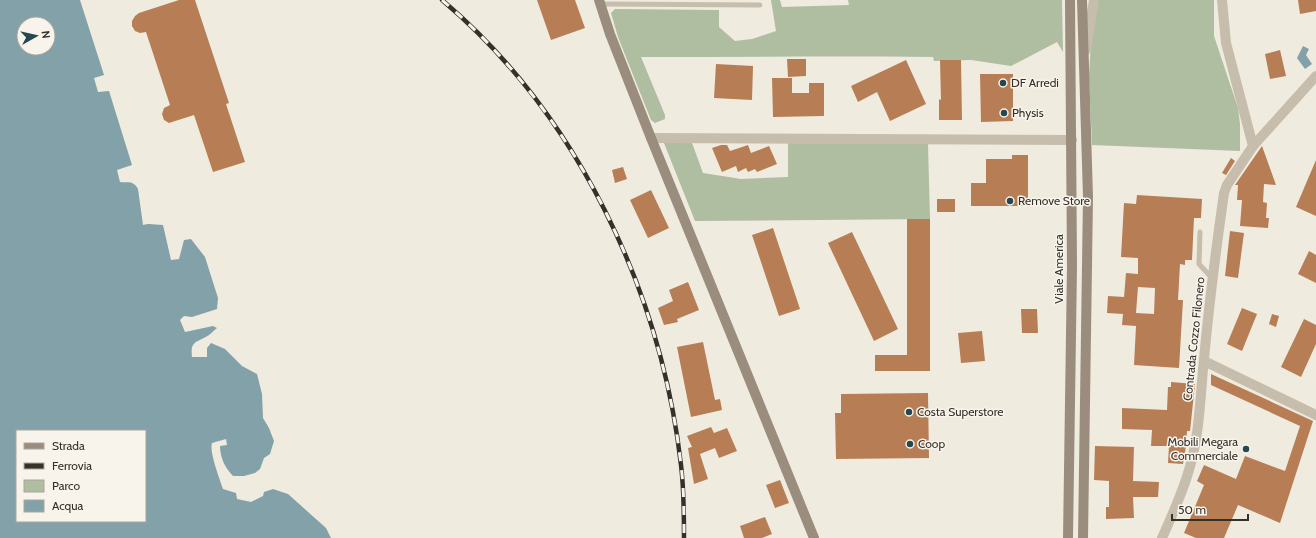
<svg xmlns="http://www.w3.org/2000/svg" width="1316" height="538" font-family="Cabin,sans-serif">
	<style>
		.green { fill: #afbda1 }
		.water { fill: #82a1a9; fill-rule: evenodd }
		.building { fill: #b77e56; fill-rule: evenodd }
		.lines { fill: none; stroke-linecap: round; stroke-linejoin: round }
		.lane { stroke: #c7bdac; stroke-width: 5 }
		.street { stroke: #c7bdac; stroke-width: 10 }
		.secondary { stroke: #9a8d7e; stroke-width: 10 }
		.rail-casing { stroke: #36302a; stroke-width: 4.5 }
		.rail { stroke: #f8f4eb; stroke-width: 3; stroke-dasharray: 9; stroke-linecap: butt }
		.poi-dot { fill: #254752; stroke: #f8f4eb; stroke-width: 1.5 }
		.labels { text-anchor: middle; stroke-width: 3; stroke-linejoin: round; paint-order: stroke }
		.poi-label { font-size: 12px; fill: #36302a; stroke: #f8f4eb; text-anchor: start }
		.street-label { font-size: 12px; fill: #36302a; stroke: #f8f4eb }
	</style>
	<rect width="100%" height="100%" fill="#f0ebdf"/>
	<g class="green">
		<path d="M771,0H780L782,7L849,5L848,0H1062L1063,52L1057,42L1011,66L971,60L934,61L933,57C836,56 738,57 641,57L665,115V119L655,123L651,120L618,37L611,13L615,9L719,10V27L735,41L752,39L776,31Z"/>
		<polygon points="1098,0 1214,0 1214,36 1238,108 1240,124 1240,151 1092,145 1089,76 1091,41"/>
		<polygon points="664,143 692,143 703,173 741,179 788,177 788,143 928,144 930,219 695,221"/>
	</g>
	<g class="water">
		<path d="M0,0H80L104,75L94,78L98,92L109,91L132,165L117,170L120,182C128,183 133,180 138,189L143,225C150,223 155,225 163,225L171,260L179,259L184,240L191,239L205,257L218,298L217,309L192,317L184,316L180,320L185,332L213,326L217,328C214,330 212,333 209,335C197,343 190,340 192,357H207V348L211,343L225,349L242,366L257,374L262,394L263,418L269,428L274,441L270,454L264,458L260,469L255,473L244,476H233C225,468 220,457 220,446L227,445L226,439L212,443C209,452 220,479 223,489L236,493L237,499L251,502L263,496L264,492L273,489L288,494L326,528L331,538H0ZM24,24H48V48H24ZM17,431H145V521H17Z"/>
		<polygon points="1303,46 1309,49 1306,55 1312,64 1305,69 1297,58"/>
	</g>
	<g class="building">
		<polygon points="179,0 195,0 229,103 226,104 245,162 213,172 194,115 169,123 164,120 162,114 164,108 170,105 146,32 140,33 135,31 132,26 132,21 135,16 139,13"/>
		<polygon points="537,0 575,0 585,28 551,40"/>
		<polygon points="1298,0 1316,0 1316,11 1300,14"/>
		<polygon points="1280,50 1286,76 1270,79 1265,54"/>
		<polygon points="787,59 806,59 806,76 788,77"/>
		<polygon points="906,60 926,104 890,121 877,92 858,102 851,86"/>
		<polygon points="940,60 961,60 962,120 939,120 939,99 941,100"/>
		<polygon points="716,64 753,66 752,100 714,98"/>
		<polygon points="980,74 1013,74 1013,121 981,122"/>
		<polygon points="772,78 792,78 792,93 809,93 809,83 824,83 824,116 773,117"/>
		<polygon points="721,145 727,145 730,151 748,145 751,153 769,146 777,164 757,172 755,169 748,172 746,168 738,172 736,166 722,172 712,148"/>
		<polygon points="1262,146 1276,185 1264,184 1263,202 1267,203 1266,218 1269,218 1268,228 1240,226 1242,200 1237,200 1238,185 1235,185"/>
		<polygon points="1012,155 1028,155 1028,206 971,206 971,183 986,183 986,159 1012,159"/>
		<polygon points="1231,158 1235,161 1226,175 1222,173"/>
		<polygon points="1316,160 1316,216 1296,207"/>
		<polygon points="623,167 627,179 615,183 612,170"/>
		<polygon points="651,190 669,228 648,238 630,200"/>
		<path d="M1137,195L1202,199L1201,218H1194L1192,260H1185V265L1180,264L1178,300H1183L1179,368L1134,365L1136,326L1122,325L1123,314L1107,313L1108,296L1124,297L1126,273L1138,274V258L1121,257L1124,203L1136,204ZM1138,287L1155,288L1154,314L1136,313Z"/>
		<rect x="937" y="199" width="18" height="13"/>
		<polygon points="907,219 930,219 930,371 875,371 875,355 907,355"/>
		<polygon points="773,228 800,309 779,316 752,235"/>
		<polygon points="1230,231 1244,233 1238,278 1225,276"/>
		<polygon points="852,232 898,329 874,341 828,243"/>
		<polygon points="1309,251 1316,255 1316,283 1298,274"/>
		<polygon points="688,282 699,310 677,319 678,322 664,325 658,308 673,301 669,290"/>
		<polygon points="1242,308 1257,314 1242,351 1227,344"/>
		<polygon points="1021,309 1037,309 1038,333 1022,333"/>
		<polygon points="1272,314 1279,316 1276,327 1269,324"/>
		<polygon points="1304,319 1316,325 1316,344 1301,377 1281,367"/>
		<polygon points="982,331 985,361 961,363 958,333"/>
		<polygon points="703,342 715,400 720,399 722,410 691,417 677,347"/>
		<polygon points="1211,374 1313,421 1280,523 1238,505 1224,538 1196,538 1184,533 1204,485 1197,481 1204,465 1236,479 1245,456 1285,471 1300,426 1211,385"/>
		<polygon points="1171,382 1195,384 1190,431 1187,431 1186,446 1183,464 1168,463 1169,446 1151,446 1152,430 1122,429 1122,408 1167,410 1168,387 1171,387"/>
		<polygon points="928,393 929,458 836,459 835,413 841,413 841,394"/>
		<polygon points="711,427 714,433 727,428 737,451 719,458 715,448 700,454 708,479 694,484 688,448 692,447 687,436"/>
		<polygon points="1095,446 1134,447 1133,481 1159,482 1158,497 1133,497 1134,518 1106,519 1106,507 1109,507 1109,481 1094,480"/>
		<polygon points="780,480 789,503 775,508 766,485"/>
		<polygon points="765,517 772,534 762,538 744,538 740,526"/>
	</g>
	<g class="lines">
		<g class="lane">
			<polyline points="600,4 760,5"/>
			<polyline points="1200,232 1199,264 1212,278"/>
		</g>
		<g class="street">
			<polyline points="1222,0 1226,43 1253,146"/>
			<polyline points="1086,50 1094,0"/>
			<polyline points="651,138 1072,140"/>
			<polyline points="1204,361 1316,415"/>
			<path d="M1162,538C1172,516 1182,494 1189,470C1200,434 1200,397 1204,359C1209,304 1216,249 1224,193L1227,185L1253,146L1316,76"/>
		</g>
		<g class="secondary">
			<polyline points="599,0 610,34 651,138 814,538"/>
			<polyline points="1082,0 1088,197 1083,538"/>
			<polyline points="1068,538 1072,266 1070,0"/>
		</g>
		<g class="rail-casing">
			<path id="rail" d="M442,0C577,114 661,291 681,465C684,489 684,514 684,538"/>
		</g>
		<use href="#rail" class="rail"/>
	</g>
	<g class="poi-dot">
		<circle cx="1003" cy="83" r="4"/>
		<circle cx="1004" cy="113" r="4"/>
		<circle cx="1010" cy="201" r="4"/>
		<circle cx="909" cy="412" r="4"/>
		<circle cx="910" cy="444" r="4"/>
		<circle cx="1246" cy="449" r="4"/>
	</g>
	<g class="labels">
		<g class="poi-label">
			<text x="1011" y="87">DF Arredi</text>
			<text x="1012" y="117">Physis</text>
			<text x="1018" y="205">Remove Store</text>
			<text x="917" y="416">Costa Superstore</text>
			<text x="1238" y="446" text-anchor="end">Mobili Megara<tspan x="1238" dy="14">Commerciale</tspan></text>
			<text x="918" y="448">Coop</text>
		</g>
		<g class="street-label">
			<text transform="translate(1059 269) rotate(-90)" y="4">Viale America</text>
			<text transform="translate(1194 339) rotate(-84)" y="4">Contrada Cozzo Filonero</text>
		</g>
	</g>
	<rect x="16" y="430" width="130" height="92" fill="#f8f4eb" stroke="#aaa69e"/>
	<rect x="24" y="443" width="20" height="6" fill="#9a8d7e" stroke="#aaa69e"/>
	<text x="52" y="450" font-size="12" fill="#36302a">Strada</text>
	<rect x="24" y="463" width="20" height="6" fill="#36302a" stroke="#aaa69e"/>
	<text x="52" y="470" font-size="12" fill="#36302a">Ferrovia</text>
	<rect x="24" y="480" width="20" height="12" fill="#afbda1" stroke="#aaa69e"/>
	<text x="52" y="490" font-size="12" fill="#36302a">Parco</text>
	<rect x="24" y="500" width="20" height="12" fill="#82a1a9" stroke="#aaa69e"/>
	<text x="52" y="510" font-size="12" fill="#36302a">Acqua</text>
	<g transform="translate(36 36) rotate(82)"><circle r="19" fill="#f8f4eb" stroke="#aaa69e"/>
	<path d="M0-3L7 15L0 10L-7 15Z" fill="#254752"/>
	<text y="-6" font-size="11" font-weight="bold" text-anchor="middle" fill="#36302a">N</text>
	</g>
	<path d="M1172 514v6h76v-6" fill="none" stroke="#36302a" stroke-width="2"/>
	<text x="1178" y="514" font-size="12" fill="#36302a" stroke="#f8f4eb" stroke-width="3" paint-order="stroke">50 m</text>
</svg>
